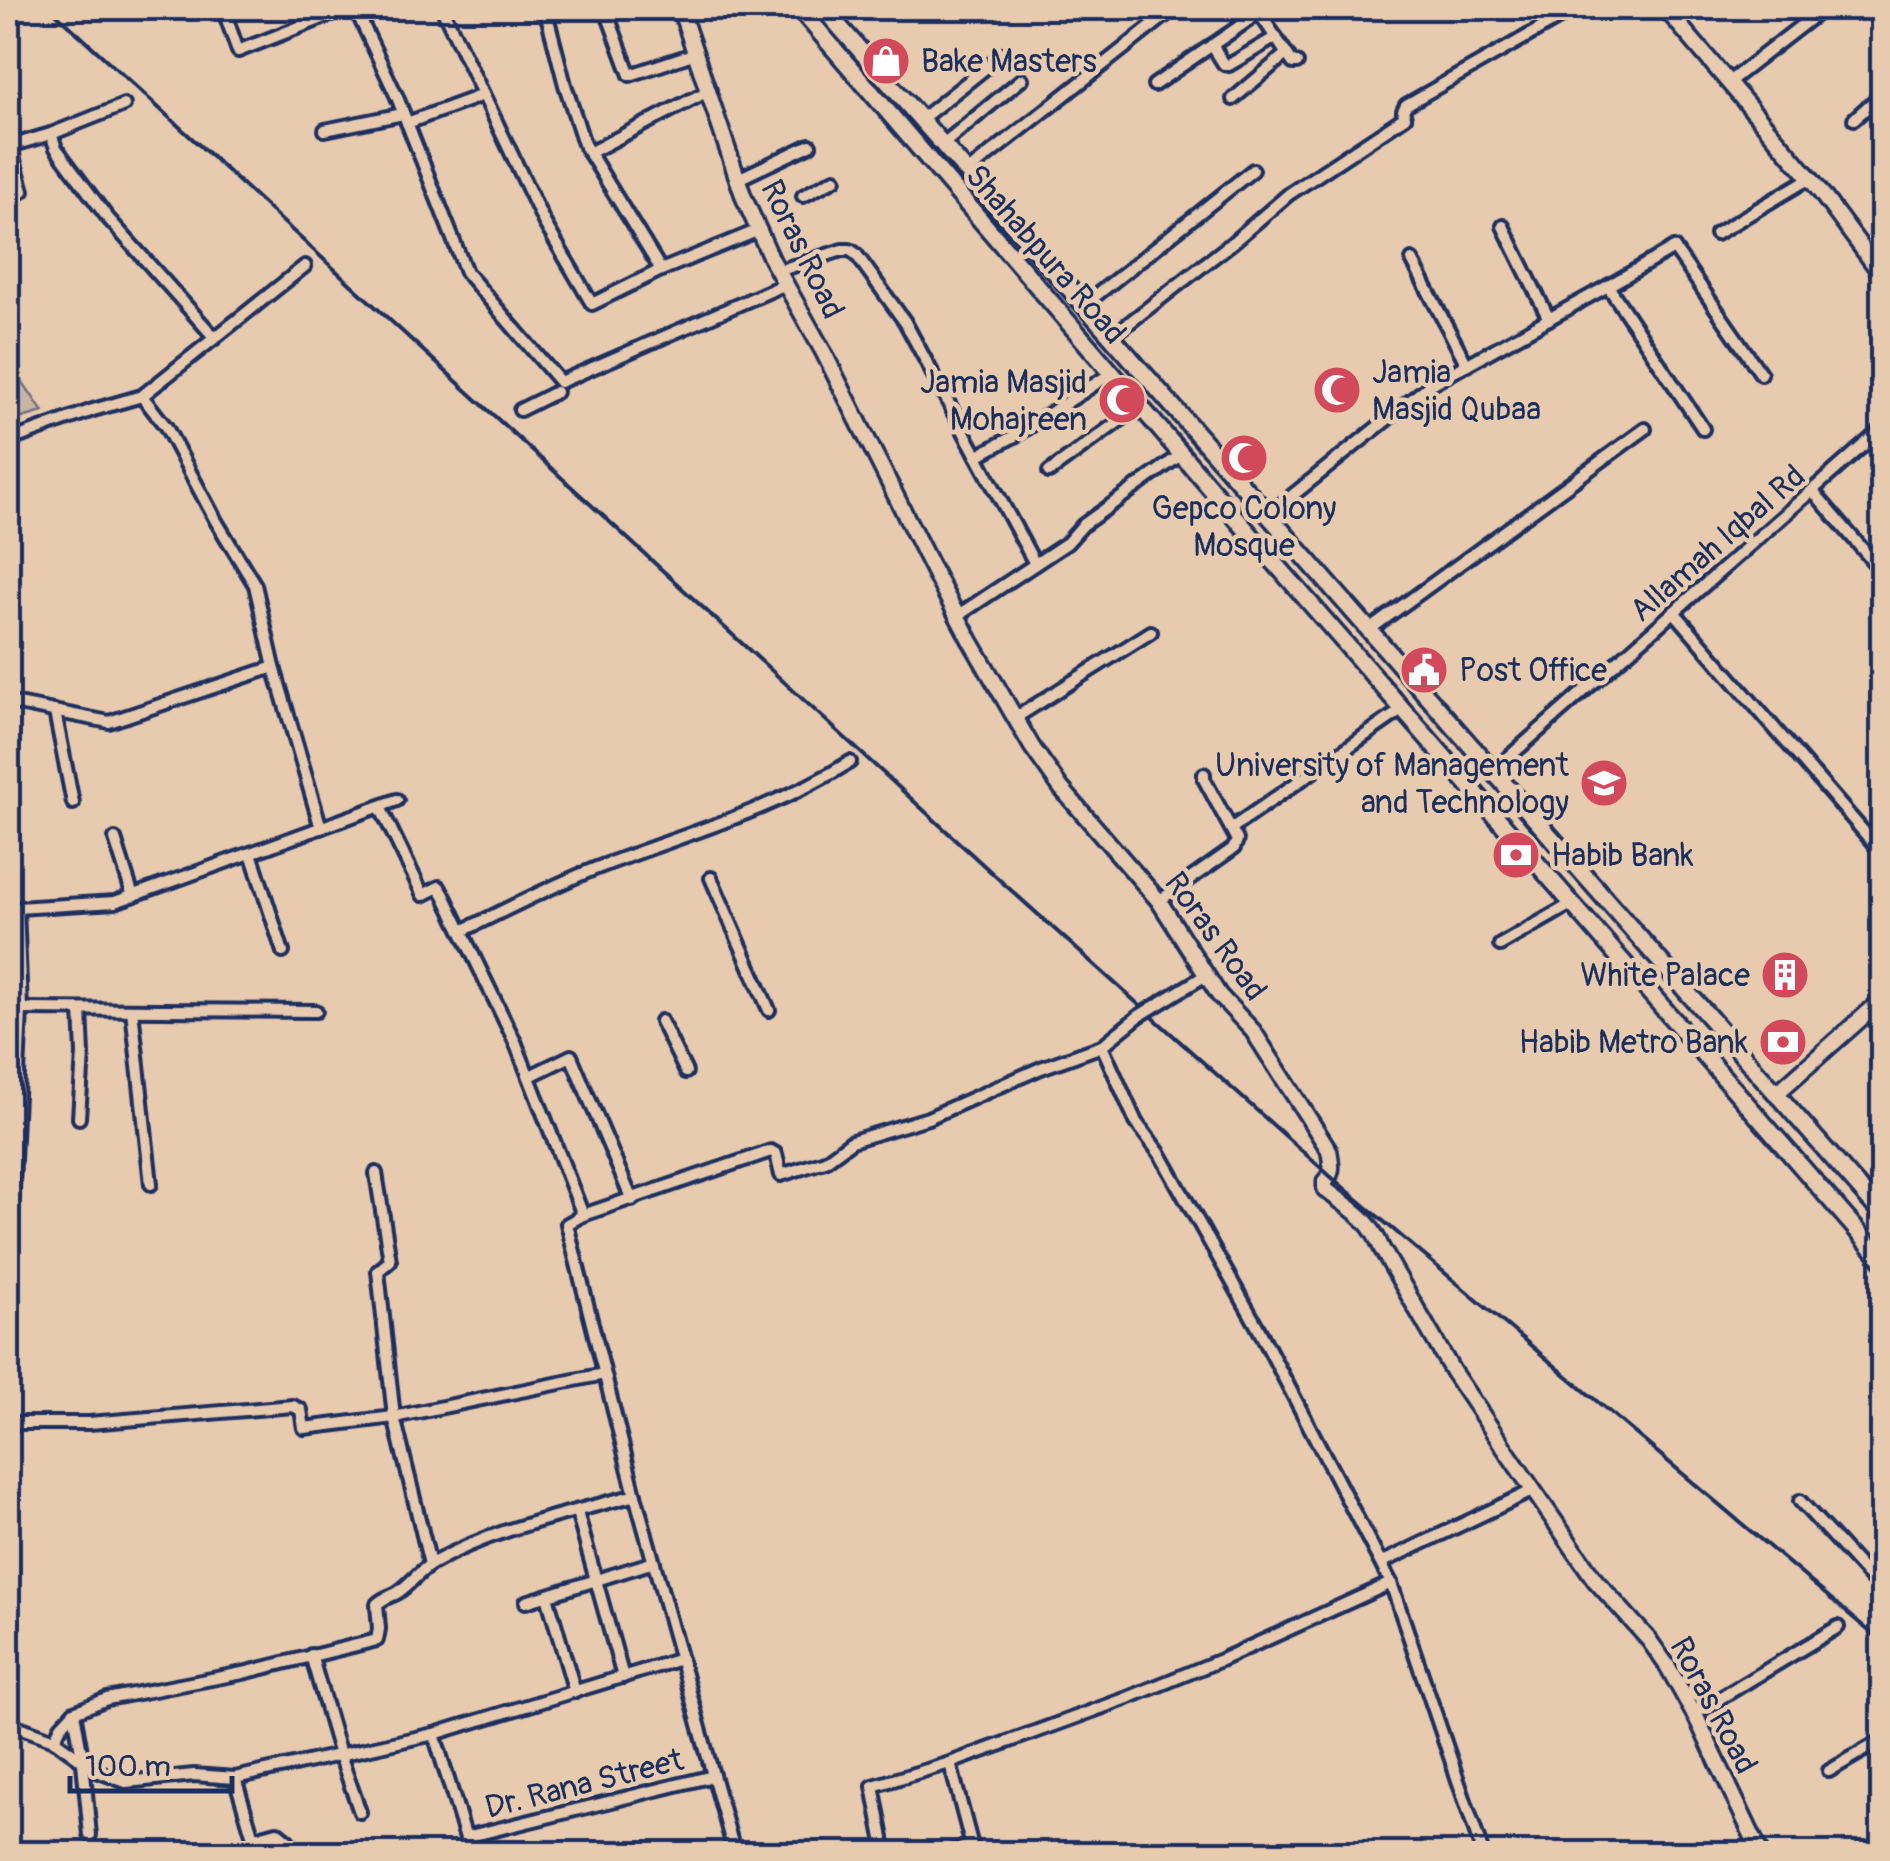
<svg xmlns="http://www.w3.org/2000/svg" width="1890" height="1861" font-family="Pangolin,sans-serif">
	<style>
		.green { fill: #cab4a3; stroke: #727280; stroke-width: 2.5 }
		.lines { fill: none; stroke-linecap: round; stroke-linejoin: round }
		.street-casing { stroke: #1b2f5e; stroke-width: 18 }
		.secondary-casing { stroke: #1b2f5e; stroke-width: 21 }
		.primary-casing { stroke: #1b2f5e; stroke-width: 22 }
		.street { stroke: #e8cbaf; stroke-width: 10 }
		.secondary { stroke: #e8cbaf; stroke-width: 14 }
		.primary { stroke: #e8cbaf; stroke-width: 15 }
		.rail { stroke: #1b2f5e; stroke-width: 4 }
		.street-bridge-casing { stroke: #1b2f5e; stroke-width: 18; stroke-linecap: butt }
		.street-bridge { stroke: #e8cbaf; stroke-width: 10 }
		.labels { text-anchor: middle; stroke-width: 9; stroke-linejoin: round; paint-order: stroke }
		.poi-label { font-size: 32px; fill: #1b2f5e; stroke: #e8cbaf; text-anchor: start }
		.street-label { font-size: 32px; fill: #1b2f5e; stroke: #e8cbaf }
	</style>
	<rect width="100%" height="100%" fill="#e8cbaf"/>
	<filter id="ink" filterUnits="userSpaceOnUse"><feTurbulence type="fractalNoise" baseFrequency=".01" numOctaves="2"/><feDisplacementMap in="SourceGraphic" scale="20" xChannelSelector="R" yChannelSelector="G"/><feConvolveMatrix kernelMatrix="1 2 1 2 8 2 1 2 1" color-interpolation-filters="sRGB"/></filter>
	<g filter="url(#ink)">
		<polygon class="green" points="8,360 43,412 8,422"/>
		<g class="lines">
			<g class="street-casing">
				<g id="street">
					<polyline points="223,8 238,51 348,8"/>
					<polyline points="355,8 397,97 466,272 560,382 786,284"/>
					<polyline points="442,8 544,222 592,304 661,270 759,230"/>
					<polyline points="545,8 565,85 584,144 661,270"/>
					<polyline points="605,8 630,75 696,53"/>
					<polyline points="1256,8 1293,63 1297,63"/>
					<polyline points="1212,45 1224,64 1229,65 1276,37"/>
					<polyline points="1730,81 1824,8"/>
					<polyline points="1154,85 1259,13"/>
					<polyline points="1233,99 1286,54"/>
					<polyline points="1854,119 1882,94"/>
					<polyline points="920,120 1003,54"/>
					<polyline points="407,123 483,95"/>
					<polyline points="325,130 403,114"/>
					<polyline points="51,134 56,148 107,217 215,338"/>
					<polyline points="942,145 1022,79"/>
					<polyline points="589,153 710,90"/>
					<polyline points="967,172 1175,8"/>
					<polyline points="738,179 810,145"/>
					<polyline points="803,196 835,179"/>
					<polyline points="8,198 23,191 10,146 51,134 124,105"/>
					<polyline points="1503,226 1549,319"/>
					<polyline points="1716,234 1810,178"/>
					<polyline points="1412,260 1467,365"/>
					<polyline points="778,271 842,250 850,250 856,254 905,322 1035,564"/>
					<polyline points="1608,286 1674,248 1761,374"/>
					<polyline points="1084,305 1253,170"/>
					<polyline points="1111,337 1232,243 1289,194 1405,117 1403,111 1406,105 1577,8"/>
					<polyline points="142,396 166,427 216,521 255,585 274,667 321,828"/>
					<polyline points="520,410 556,392"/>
					<polyline points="8,441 93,410 142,396 305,266"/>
					<polyline points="977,456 1020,433 1112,373"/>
					<polyline points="1049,472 1140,406"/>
					<polyline points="1813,491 1882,572"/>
					<polyline points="1268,515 1430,385 1608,286 1703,429"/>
					<polyline points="1675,613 1882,853"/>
					<polyline points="957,616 1067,543 1083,525 1182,454"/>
					<polyline points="1369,630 1645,429"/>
					<polyline points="8,702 109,722 274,667"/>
					<polyline points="55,712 73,803"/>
					<polyline points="1015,718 1151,632"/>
					<polyline points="1493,771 1882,429"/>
					<polyline points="380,807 423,895 439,887 444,895 516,1044 583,1215"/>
					<polyline points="1232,828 1403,709"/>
					<polyline points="115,839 133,896"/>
					<polyline points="251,853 283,952"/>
					<polyline points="711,878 769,1010"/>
					<polyline points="1159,901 1234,848 1237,840 1204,779 1204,774"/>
					<polyline points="8,907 17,908 115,902 397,800"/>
					<path d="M462,931C508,909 554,884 602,866C685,834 774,810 850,762"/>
					<polyline points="1500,945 1573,903"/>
					<polyline points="1152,1008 1206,975"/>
					<polyline points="21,1009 316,1011"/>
					<polyline points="132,1010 151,1184"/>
					<polyline points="661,1021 686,1072"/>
					<polyline points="1102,1046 1136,1122 1160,1154 1257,1326 1391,1583 1483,1854"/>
					<polyline points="530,1076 571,1056 632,1200"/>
					<polyline points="79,1118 83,1054 81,1010"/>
					<polyline points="376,1173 390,1261 378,1271 394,1417 430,1564"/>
					<polyline points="8,1393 10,1245 21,1009 17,908"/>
					<polyline points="8,1423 89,1423 293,1406 301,1410 304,1428 394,1417 604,1374"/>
					<polyline points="1800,1501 1874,1582 1882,1576"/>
					<polyline points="577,1512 623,1677"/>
					<polyline points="1381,1563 1534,1490"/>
					<polyline points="547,1596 575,1692"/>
					<polyline points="526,1602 654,1562"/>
					<polyline points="311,1655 340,1755 360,1812"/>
					<polyline points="74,1712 83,1763 90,1835"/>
					<polyline points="1694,1714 1838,1627"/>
					<path d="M8,1723L54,1740L61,1726L74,1712L107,1699L243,1673L377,1640L379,1629L377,1604C383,1598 389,1597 397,1593C410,1585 420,1570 433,1563C495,1528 567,1514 635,1495"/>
					<polyline points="434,1734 471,1854"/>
					<polyline points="54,1740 97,1771 126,1782 194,1775 235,1778 434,1734 681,1659"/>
					<polyline points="950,1763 974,1854"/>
					<polyline points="1829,1771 1882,1740"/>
					<polyline points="235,1778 258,1854"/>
					<polyline points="466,1837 713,1776"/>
					<polyline points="255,1838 277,1832 288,1841 297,1854"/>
					<polyline points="735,1854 635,1495 567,1224 583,1215 771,1151 776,1154 781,1175 825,1161 852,1141 928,1118 1041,1068 1102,1046 1139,1016"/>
					<polyline points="886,1854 873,1786 950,1763 1125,1699 1221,1660 1391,1583"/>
					<polyline points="943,1854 972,1845"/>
				</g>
			</g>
			<g class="secondary-casing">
				<g id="secondary">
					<path d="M680,8L744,198L772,260L824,353L936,576L970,640L1032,747L1061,788L1159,901L1219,995L1253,1031L1329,1150C1331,1162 1334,1173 1325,1181V1189C1352,1211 1368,1215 1382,1249L1453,1372L1507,1452L1595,1580L1649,1640L1668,1667L1698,1721L1761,1854"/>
					<polyline points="1665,8 1810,178 1882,275"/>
					<polyline points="1777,1093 1882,1000"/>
				</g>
			</g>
			<g class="primary-casing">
				<g id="primary">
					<polyline points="799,8 1248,532 1882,1259"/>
					<polyline points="823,8 1882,1214"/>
				</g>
			</g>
			<use href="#street" class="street"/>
			<use href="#secondary" class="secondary"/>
			<use href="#primary" class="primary"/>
			<polyline class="rail" points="50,8 1003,883 1330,1176 1882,1642"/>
			<g class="street-bridge-casing">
				<polyline id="street-bridge" points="1139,1016 1152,1008"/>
			</g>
			<use href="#street-bridge" class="street-bridge"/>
		</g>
	</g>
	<defs>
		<g id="shop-disc" transform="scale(2.5)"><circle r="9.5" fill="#d1495b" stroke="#e8cbaf"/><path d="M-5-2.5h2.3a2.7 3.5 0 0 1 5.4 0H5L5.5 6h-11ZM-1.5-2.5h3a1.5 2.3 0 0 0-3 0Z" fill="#fff"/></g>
		<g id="mosque-disc" transform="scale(2.5)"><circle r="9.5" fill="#d1495b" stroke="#e8cbaf"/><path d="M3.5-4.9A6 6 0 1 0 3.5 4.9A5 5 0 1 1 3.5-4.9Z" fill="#fff"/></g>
		<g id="civic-disc" transform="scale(2.5)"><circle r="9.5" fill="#d1495b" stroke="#e8cbaf"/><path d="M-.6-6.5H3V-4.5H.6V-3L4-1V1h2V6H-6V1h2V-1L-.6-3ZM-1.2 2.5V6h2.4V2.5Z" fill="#fff"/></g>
		<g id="university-disc" transform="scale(2.5)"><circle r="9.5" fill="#d1495b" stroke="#e8cbaf"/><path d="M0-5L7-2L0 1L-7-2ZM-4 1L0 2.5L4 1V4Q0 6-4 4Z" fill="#fff"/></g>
		<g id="bank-disc" transform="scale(2.5)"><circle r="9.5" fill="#d1495b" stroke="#e8cbaf"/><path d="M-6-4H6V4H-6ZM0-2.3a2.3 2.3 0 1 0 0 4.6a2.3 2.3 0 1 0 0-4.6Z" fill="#fff"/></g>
		<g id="building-disc" transform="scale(2.5)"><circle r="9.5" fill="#d1495b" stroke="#e8cbaf"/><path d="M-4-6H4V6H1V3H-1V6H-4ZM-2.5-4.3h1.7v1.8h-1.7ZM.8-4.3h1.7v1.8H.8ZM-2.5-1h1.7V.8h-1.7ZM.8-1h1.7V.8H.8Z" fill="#fff"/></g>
	</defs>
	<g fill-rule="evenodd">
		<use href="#shop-disc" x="886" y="61"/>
		<use href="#mosque-disc" x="1337" y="390"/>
		<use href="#mosque-disc" x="1122" y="400"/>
		<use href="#mosque-disc" x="1244" y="458"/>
		<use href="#civic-disc" x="1424" y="670"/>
		<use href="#university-disc" x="1604" y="783"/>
		<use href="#bank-disc" x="1516" y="855"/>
		<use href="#building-disc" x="1785" y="975"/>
		<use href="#bank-disc" x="1783" y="1042"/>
	</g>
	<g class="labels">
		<g class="poi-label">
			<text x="921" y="72">Bake Masters</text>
			<text x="1372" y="383">Jamia<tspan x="1372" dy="37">Masjid Qubaa</tspan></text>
			<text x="1087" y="393" text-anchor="end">Jamia Masjid<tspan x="1087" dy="37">Mohajreen</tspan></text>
			<text x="1244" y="519" text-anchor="middle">Gepco Colony<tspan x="1244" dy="37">Mosque</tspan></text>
			<text x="1459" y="681">Post Office</text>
			<text x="1569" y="776" text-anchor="end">University of Management<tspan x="1569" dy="37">and Technology</tspan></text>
			<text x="1551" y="866">Habib Bank</text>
			<text x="1750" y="986" text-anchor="end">White Palace</text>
			<text x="1748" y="1053" text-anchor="end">Habib Metro Bank</text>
		</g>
		<g class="street-label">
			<text transform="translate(803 249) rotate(64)" y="11">Roras Road</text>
			<text transform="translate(1046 254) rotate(49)" y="11">Shahabpura Road</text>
			<text transform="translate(1717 543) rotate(-41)" y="11">Allamah Iqbal Rd</text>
			<text transform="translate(1216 936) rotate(54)" y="11">Roras Road</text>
			<text transform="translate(1714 1705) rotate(62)" y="11">Roras Road</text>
			<text transform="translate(584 1783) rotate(-14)" y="11">Dr. Rana Street</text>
		</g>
	</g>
	<rect width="1890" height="1861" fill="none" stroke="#e8cbaf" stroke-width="40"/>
	<rect x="20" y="20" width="1850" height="1821" fill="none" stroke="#1b2f5e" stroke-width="4" filter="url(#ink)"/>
	<path d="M70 1776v15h162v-15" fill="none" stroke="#1b2f5e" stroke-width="5"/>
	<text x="85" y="1776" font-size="30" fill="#1b2f5e" stroke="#e8cbaf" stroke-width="8" paint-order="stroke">100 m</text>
</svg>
